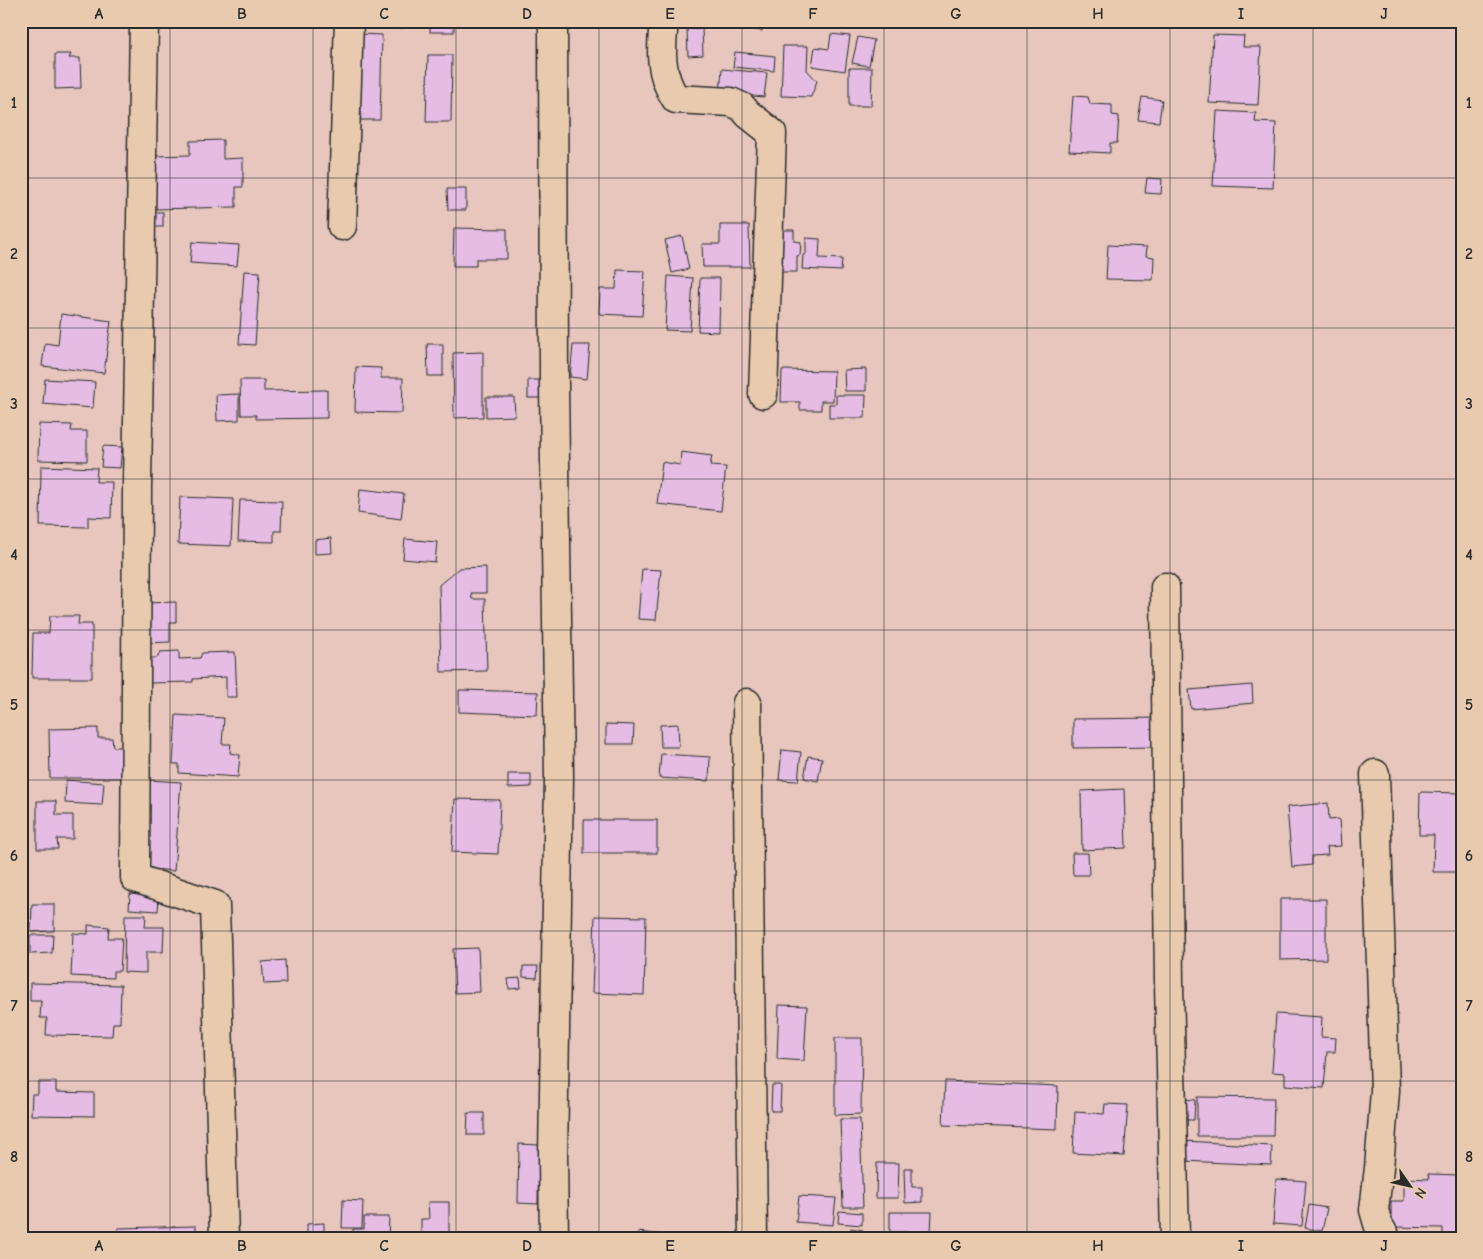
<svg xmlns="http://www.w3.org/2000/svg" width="1483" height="1259" font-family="'Comic Neue',sans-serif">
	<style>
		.building { fill: #e4bce4; stroke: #2b2b2b }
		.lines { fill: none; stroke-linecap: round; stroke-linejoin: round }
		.street-casing { stroke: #2b2b2b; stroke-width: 31 }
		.street { stroke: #e8cbae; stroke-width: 28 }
		.grid { fill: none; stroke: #2b2b2b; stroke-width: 1; stroke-opacity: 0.55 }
		.neatline { fill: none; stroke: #2b2b2b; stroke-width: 2 }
		.grid-label { font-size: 16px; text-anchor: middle; font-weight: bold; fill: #2b2b2b }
	</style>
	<rect width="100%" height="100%" fill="#e7c6be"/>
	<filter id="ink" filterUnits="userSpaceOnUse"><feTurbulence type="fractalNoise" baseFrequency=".02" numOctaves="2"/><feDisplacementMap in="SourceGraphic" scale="10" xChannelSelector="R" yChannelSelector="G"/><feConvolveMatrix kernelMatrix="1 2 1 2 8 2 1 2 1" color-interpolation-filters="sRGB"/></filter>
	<g filter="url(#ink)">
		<g class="building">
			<polygon points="362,21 405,21 404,28 362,25"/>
			<rect x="430" y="21" width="24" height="11"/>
			<polygon points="691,21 764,21 762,31"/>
			<polygon points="702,28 703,55 688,56 687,29"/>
			<polygon points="358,34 382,35 380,120 357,120"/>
			<polygon points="831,34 850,36 845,71 812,66 815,47 829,49"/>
			<polygon points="1213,35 1244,36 1243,47 1261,47 1258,105 1209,103"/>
			<polygon points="858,37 874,40 869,66 852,63"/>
			<polygon points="783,46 808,46 807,70 817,81 811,97 781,96"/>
			<polygon points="735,52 775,56 774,71 733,67"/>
			<polygon points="55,54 71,54 69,58 80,58 81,88 55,89"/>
			<polygon points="428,55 452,55 451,122 426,122"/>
			<polygon points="849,68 872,68 871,106 849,106"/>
			<polygon points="722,69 767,73 764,97 720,93"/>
			<polygon points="1073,96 1088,97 1090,104 1112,105 1112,115 1119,116 1117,143 1110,143 1110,153 1069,151"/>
			<polygon points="1142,97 1162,100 1159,122 1138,120"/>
			<polygon points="1217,111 1256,113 1255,122 1276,123 1273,188 1213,186"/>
			<polygon points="223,140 223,159 243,158 243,187 236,187 236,207 155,209 155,156 190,155 190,141"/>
			<polygon points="1147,178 1162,179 1161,194 1145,193"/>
			<polygon points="447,189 466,189 466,210 448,210"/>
			<rect x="151" y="212" width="12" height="15"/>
			<polygon points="720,225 749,225 750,267 703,267 702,244 720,244"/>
			<polygon points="454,228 507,229 507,259 476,259 476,266 453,266"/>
			<polygon points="782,230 794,230 794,241 801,242 800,255 797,256 797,272 781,272"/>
			<polygon points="682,236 689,269 672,273 665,240"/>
			<polygon points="806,238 820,239 819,258 842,259 841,271 802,269 803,255 806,254"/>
			<polygon points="192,242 239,245 237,266 190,263"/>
			<polygon points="1108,245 1147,247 1146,256 1154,257 1153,280 1106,279"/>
			<polygon points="617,270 645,271 642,316 599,314 600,289 616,289"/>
			<polygon points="244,271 260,272 255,345 239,344"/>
			<polygon points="668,276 693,278 690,331 665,330"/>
			<polygon points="700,278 720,278 719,332 698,331"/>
			<polygon points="61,314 111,321 104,373 42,366 45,343 58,345"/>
			<polygon points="427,344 443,344 443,376 428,376"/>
			<polygon points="573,345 590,345 587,379 570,377"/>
			<polygon points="483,352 483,417 454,418 453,353"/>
			<polygon points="356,367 381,368 381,378 403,378 402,413 355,412"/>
			<polygon points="866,369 866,391 845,391 844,370"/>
			<polygon points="782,370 834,371 833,401 821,401 821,410 800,410 800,402 781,402"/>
			<polygon points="45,379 95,382 93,408 43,404"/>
			<polygon points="240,380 264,380 264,391 327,390 327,418 256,419 256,415 241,415"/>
			<rect x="528" y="380" width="13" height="18"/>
			<polygon points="239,394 239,420 217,421 216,395"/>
			<polygon points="836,395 866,395 865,418 829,418 829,404 836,404"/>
			<polygon points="486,397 514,397 515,416 486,417"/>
			<polygon points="39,424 72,425 71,431 87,431 87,461 38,460"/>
			<polygon points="103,446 122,447 120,468 101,467"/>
			<polygon points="681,452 712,456 710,466 726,467 721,511 657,504 662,462 680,465"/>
			<polygon points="41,466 97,468 96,482 112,482 111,518 88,517 88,527 40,526"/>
			<polygon points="360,489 404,494 401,519 358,513"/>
			<polygon points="180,497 233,499 231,546 178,544"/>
			<polygon points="240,500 282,501 281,531 274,531 274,542 238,541"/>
			<polygon points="331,538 332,553 315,554 315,540"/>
			<polygon points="405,539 437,542 435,562 403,559"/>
			<polygon points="486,567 486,593 471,593 472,599 485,599 487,671 441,672 439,585 459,568"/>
			<polygon points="642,569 661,570 656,620 638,619"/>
			<polygon points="176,602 176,622 170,622 170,642 146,643 145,603"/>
			<polygon points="50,616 79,616 78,624 92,624 92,678 32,678 33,633 49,633"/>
			<polygon points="179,651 179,659 200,658 202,653 235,652 237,697 226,697 226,677 193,679 193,682 148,683 147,658 157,658 160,652"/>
			<polygon points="1252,685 1253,703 1191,709 1189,690"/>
			<polygon points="459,690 538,692 537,715 459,712"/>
			<polygon points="176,715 224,718 222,744 231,744 230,753 240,755 238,777 179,773 179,764 173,764"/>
			<polygon points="1161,718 1160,747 1073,748 1073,719"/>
			<polygon points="606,724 634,725 633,744 606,744"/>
			<polygon points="678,724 679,747 661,747 660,725"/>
			<polygon points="98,728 98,738 112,738 113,747 122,747 123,778 50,778 49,729"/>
			<polygon points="782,750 801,752 798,781 779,780"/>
			<polygon points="661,754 710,757 709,781 659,778"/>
			<polygon points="808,756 822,758 818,781 804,778"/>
			<polygon points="508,774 531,774 531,787 508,788"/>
			<polygon points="66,780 104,783 102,805 65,803"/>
			<polygon points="149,780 181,782 174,871 142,868"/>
			<polygon points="1124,789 1126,848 1082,850 1081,791"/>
			<polygon points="1420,792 1462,793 1462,872 1433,872 1434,835 1419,835"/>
			<polygon points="455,799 500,800 498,854 452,852"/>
			<polygon points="37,801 56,801 56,815 73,815 73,839 57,839 58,849 37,849"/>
			<polygon points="1328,803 1329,820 1339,819 1341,846 1327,847 1328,855 1312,856 1312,865 1292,867 1287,807"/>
			<rect x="584" y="820" width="73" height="33"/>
			<polygon points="1072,853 1088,853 1089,875 1073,875"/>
			<polygon points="130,894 159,897 158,911 129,909"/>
			<polygon points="1280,899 1326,899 1326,959 1280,960"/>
			<polygon points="32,904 54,904 54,931 31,932"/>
			<polygon points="125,915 146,915 145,927 164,927 163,952 146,952 146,973 124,972"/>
			<polygon points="595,916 646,917 644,995 592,993"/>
			<polygon points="88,925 109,927 108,938 122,938 120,971 113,971 113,978 71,976 73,933 88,934"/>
			<polygon points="30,935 53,935 52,953 30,954"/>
			<polygon points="478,948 480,992 455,993 453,949"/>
			<polygon points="285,960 286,983 264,984 262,962"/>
			<polygon points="523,966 538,966 537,978 523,977"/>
			<polygon points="520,978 521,988 509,989 508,979"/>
			<polygon points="30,983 121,985 120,1023 113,1023 112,1036 46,1035 47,1018 40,1018 41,1001 30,1001"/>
			<polygon points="779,1005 807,1006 804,1061 777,1059"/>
			<polygon points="1276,1014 1322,1017 1321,1037 1336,1038 1335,1052 1327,1052 1324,1088 1285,1085 1285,1073 1272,1072"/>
			<polygon points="835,1038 862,1038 861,1114 835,1115"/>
			<polygon points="945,1081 1058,1086 1057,1129 943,1125"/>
			<polygon points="38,1082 56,1082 56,1092 94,1093 94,1116 31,1115 32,1094 38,1094"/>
			<polygon points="772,1085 781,1085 780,1111 771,1111"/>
			<polygon points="1197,1097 1274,1098 1273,1136 1197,1136"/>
			<polygon points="1181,1099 1195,1100 1194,1120 1180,1120"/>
			<polygon points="1105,1104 1128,1105 1124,1156 1073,1153 1075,1112 1104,1114"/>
			<polygon points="468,1113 484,1113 484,1135 467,1135"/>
			<polygon points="840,1119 860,1119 863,1207 843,1207"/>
			<polygon points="1184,1141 1272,1146 1271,1165 1183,1161"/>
			<polygon points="519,1144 539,1145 538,1204 518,1203"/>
			<polygon points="877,1163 899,1163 898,1198 876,1198"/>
			<polygon points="904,1168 912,1168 912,1187 922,1187 922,1202 905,1203"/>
			<polygon points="1428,1174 1461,1175 1460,1213 1462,1213 1462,1235 1443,1235 1443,1228 1391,1227 1391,1201 1404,1201 1404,1178 1429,1179"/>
			<polygon points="1276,1179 1306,1181 1302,1226 1273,1224"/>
			<polygon points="799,1196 836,1198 833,1225 796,1222"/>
			<polygon points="343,1200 363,1201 362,1228 342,1228"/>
			<polygon points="428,1202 449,1202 449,1238 421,1238 421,1219 429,1219"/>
			<polygon points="1309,1205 1327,1208 1322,1231 1305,1228"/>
			<polygon points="839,1211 862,1213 862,1225 838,1223"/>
			<polygon points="890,1212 932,1212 931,1232 890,1232"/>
			<polygon points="364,1217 389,1217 388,1238 353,1238 353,1229 364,1229"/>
			<polygon points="324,1223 324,1238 307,1238 307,1224"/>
			<polygon points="196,1226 196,1238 118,1238 118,1228"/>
			<polygon points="851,1228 863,1230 862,1238 850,1238"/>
			<polygon points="638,1232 665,1235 665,1238 638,1238"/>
		</g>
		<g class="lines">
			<g class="street-casing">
				<g id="street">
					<polyline points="144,21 137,488 135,878 215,905 224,1238"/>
					<polyline points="553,21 554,384 559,777 553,1157 554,1238"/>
					<path d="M664,21C661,49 659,75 676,99L731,102L742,107L748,114L772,133L763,394"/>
					<polyline points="342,226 349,21"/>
					<polyline points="1165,587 1169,984 1175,1238"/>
					<polyline points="747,703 753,1238"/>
					<polyline points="1375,774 1385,1091 1379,1168 1374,1210 1378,1224 1386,1238"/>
				</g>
			</g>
			<use href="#street" class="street"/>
		</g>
	</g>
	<path class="grid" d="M170,21V1238M313,21V1238M456,21V1238M599,21V1238M742,21V1238M884,21V1238M1027,21V1238M1170,21V1238M1313,21V1238M21,178H1462M21,328H1462M21,479H1462M21,630H1462M21,780H1462M21,931H1462M21,1081H1462"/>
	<rect width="1483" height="1259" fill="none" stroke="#e8cbae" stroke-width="55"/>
	<g transform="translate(1410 1186) rotate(124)" stroke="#e8cbae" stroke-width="4" paint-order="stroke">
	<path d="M0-4L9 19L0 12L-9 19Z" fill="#2b2b2b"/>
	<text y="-8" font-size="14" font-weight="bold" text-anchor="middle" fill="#2b2b2b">N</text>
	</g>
	<rect x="28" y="28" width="1428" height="1204" class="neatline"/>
	<g class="grid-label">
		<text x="99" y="19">A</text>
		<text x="242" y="19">B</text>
		<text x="384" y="19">C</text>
		<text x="527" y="19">D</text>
		<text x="670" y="19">E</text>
		<text x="813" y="19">F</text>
		<text x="956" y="19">G</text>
		<text x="1098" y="19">H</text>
		<text x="1241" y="19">I</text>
		<text x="1384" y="19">J</text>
		<text x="14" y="108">1</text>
		<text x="1469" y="108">1</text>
		<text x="14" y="259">2</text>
		<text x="1469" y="259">2</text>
		<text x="14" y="409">3</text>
		<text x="1469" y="409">3</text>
		<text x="14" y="560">4</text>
		<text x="1469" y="560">4</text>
		<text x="14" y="710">5</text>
		<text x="1469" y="710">5</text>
		<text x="14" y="861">6</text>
		<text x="1469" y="861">6</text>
		<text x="14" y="1011">7</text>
		<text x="1469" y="1011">7</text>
		<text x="14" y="1162">8</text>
		<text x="1469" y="1162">8</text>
		<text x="99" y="1251">A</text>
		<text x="242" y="1251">B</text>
		<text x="384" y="1251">C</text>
		<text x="527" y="1251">D</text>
		<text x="670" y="1251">E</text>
		<text x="813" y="1251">F</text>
		<text x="956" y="1251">G</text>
		<text x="1098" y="1251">H</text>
		<text x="1241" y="1251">I</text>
		<text x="1384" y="1251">J</text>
	</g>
</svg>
